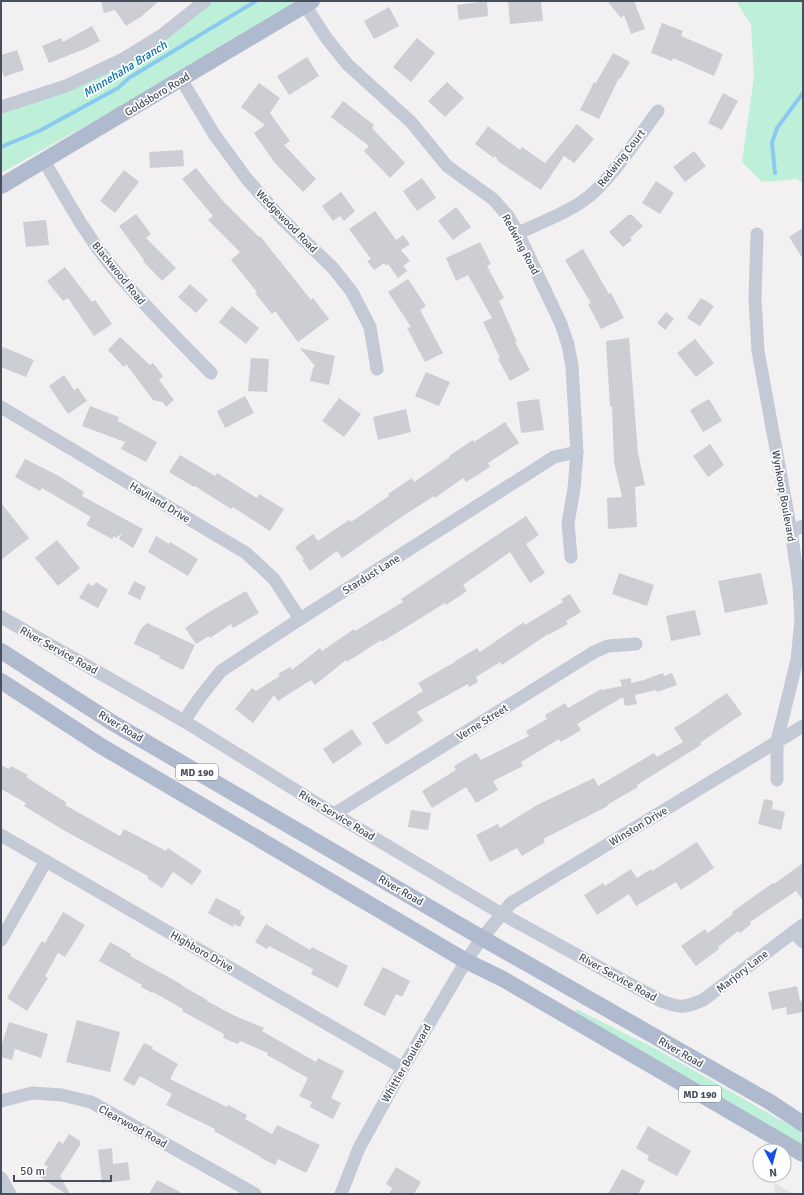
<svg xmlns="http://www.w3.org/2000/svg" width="804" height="1195" font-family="Signika,sans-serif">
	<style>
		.education { fill: #e3e1e2 }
		.green { fill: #bef0d9 }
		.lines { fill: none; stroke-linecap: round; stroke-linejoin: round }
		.stream { stroke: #8acaee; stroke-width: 4 }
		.building { fill: #ccced4 }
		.minor { stroke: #c3c9d5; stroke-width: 13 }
		.major { stroke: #afbacf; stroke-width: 16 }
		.labels { text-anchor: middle; stroke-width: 3.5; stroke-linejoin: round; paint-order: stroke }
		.shield { fill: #fff; stroke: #7e848e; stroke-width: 1 }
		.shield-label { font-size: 10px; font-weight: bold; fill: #474f5e }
		.street-label { font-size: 11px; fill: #474f5e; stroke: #fff }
		.water-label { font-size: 12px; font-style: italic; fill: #0972ae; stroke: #fff }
	</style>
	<rect width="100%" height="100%" fill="#f2f0f0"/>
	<polygon class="education" points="774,1182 792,1194 775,1194"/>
	<g class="green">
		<polygon points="205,1 310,1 1,173 1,108 125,58"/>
		<polygon points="736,1 803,1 803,183 797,179 762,182 742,162 754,77 751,25"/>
		<polygon points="576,1009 658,1050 803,1133 803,1145 575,1012"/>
	</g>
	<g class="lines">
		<g class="stream">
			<polyline points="1,147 41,130 118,88 129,78 256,1"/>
			<polyline points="775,173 772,143 777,128 803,93"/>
		</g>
	</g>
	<g class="building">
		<polygon points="101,1 159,1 142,16 126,26 115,10 104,13"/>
		<polygon points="487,1 488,16 459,20 457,5"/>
		<polygon points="508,1 541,1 543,21 510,24"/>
		<polygon points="607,1 634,1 645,29 631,34 624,15 621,18"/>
		<polygon points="389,7 399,26 374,39 364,21"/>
		<polygon points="662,23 683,31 681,36 723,54 714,76 673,58 672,61 651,53"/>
		<polygon points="92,26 100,41 85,49 49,63 42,46 61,38 63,42"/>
		<polygon points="417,38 435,53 411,82 393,67"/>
		<polygon points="17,50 24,70 4,77 1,67 1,55"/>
		<polygon points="613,53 630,62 620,79 619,78 599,119 580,110 594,82 596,83"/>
		<polygon points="307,57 319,76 289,95 277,76"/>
		<polygon points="447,82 464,98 445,117 428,101"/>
		<polygon points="259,83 280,98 270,113 290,141 284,145 316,179 303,192 275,163 254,133 265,125 241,107"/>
		<polygon points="723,93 738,101 722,130 708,123"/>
		<polygon points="343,101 374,125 372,128 405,163 390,178 364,151 369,146 331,117"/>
		<polygon points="577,124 594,139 574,163 564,156 541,190 499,162 495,156 494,158 475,144 488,126 520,150 522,147 545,163"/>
		<polygon points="183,150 184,166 150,168 149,152"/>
		<polygon points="694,151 706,166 685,182 673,167"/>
		<polygon points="196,168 224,202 259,237 260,236 311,300 313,298 329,319 298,342 275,311 272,314 255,293 257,292 231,260 240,252 208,220 213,216 182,179"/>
		<polygon points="124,170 139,182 115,213 100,201"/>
		<polygon points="422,178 436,198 417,211 403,191"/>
		<polygon points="656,181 674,193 660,214 642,203"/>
		<polygon points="341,192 355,211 344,221 340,216 333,221 322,206"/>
		<polygon points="456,207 471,227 453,240 438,221"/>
		<polygon points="375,211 396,240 403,235 410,244 401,250 410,261 403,266 407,271 398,278 388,264 386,266 384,263 374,270 367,261 371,259 349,229"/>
		<polygon points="136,214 151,234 146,238 176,268 162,281 143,261 144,260 119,226"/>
		<polygon points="628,215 632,215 643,226 630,238 632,240 623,247 609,232"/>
		<polygon points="46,220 49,245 26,247 23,222"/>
		<polygon points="803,228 803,259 789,237"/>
		<polygon points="480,242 491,264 487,266 504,298 499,301 517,342 515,342 530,370 510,381 498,359 500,358 483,322 492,318 468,275 456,281 446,258"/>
		<polygon points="583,249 609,294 611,293 624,318 601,329 588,304 591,303 565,260"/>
		<polygon points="65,267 92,302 95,300 112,324 94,336 68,298 63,301 47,281"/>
		<polygon points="408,279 426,306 420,310 443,353 425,362 407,328 411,327 388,292"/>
		<polygon points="190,284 208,300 196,313 178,297"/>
		<polygon points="701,298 714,306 700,326 687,318"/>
		<polygon points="232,306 259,328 246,344 219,322"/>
		<polygon points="666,312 674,319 665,330 657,323"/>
		<polygon points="120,337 150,365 153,363 163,376 159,380 174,400 166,407 163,402 153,400 126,364 124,367 108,350"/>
		<polygon points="629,338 638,453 645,485 635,487 637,527 608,529 607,498 622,497 614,462 612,406 610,407 606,341"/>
		<polygon points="695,339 714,363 696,377 677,353"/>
		<polygon points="3,347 34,360 26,377 1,367 1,352"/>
		<polygon points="300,348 335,356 329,385 310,381 313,368 315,366"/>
		<polygon points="251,358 269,359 267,392 248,391"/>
		<polygon points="426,372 450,382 439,406 415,396"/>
		<polygon points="64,375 74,390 78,388 87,401 68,414 49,386"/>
		<polygon points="245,396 254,413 225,428 217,411"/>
		<polygon points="339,398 361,414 344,437 322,421"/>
		<polygon points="539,399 544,430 521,433 517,402"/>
		<polygon points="709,399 722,421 703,432 690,410"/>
		<polygon points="90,406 119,417 118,421 157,442 146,462 121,449 125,442 82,426"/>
		<polygon points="406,409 411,432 378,440 373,417"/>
		<polygon points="505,422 519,443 488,463 490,467 466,482 463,478 435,498 434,496 403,516 342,558 337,551 310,571 302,560 304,559 295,547 313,534 318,541 349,520 351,522 389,496 388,494 412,478 414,482 450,457 449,456 473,440 474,442"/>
		<polygon points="710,444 724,465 708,477 693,456"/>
		<polygon points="180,455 215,476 217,473 257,498 259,494 284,509 270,531 233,507 231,509 195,486 194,487 169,472"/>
		<polygon points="25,459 59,476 84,492 82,496 143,529 133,548 119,539 122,533 116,538 114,536 112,539 86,525 91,517 42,488 40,491 15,477"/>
		<polygon points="1,503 29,538 1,560"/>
		<polygon points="526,516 539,535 526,544 545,573 530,583 510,552 463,585 467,591 446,605 445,603 382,642 381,640 347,662 346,660 315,685 311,680 278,701 274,695 253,723 235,709 252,688 256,691 280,676 278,674 290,667 292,670 320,648 322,651 354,629 355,631 403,602 401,599"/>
		<polygon points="156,536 169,544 170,542 198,559 188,576 148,552"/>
		<polygon points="57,540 80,568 58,586 35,558"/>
		<polygon points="619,573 654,585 647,606 612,594"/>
		<polygon points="761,573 768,604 725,613 718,581"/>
		<polygon points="134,581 146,587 140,600 128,594"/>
		<polygon points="96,582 108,590 98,608 79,598 88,583 93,586"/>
		<polygon points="246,591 259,613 233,628 231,624 210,638 209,636 196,644 185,628 209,612"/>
		<polygon points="570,594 581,612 566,621 568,624 548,635 548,634 502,665 500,662 476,677 478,682 469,687 468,684 417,712 423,721 386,745 372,723 423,691 418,683 455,662 455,661 477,648 480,652 524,622 525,625 563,602 561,599"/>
		<polygon points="695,610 701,635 671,641 666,616"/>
		<polygon points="147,623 195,645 183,670 159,658 160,656 134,644 140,630"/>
		<polygon points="663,673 664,676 672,673 677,685 657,692 656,690 635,695 637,704 625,706 623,697 577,724 581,730 561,742 559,739 521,762 523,766 493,781 498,790 476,803 466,787 432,808 422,791 456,770 454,766 476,753 481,760 529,736 526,731 547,719 545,715 565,703 568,708 601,689 602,690 622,686 620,680 631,678 631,683 644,680"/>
		<polygon points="727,693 742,714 700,743 701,745 637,785 638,787 607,805 608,806 543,839 545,842 522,856 517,848 490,862 476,835 498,824 500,828 537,805 594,778 598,786 654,753 657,757 683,742 674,728 700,712 700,711"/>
		<polygon points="352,729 362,744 333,764 323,749"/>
		<polygon points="1,765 9,769 11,766 28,775 26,777 67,803 65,805 120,836 124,829 166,851 168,848 202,871 192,885 173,872 162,888 147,878 148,876 65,831 24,806 26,803 1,789"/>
		<polygon points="764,799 773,801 772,809 785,812 781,830 758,824"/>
		<polygon points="411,810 431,813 428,830 408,827"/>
		<polygon points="697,842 714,868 681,890 676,882 636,906 629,894 597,915 584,895 603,883 605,886 631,869 637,878 651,869 652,871"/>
		<polygon points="803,863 803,900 796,891 750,922 751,924 740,933 738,931 718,947 719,949 696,966 681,946 705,929 708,933 733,914 732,912 773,883 774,884"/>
		<polygon points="216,898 241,911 240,914 245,917 240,927 234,924 233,927 208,913"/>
		<polygon points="63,912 85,925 65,957 58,953 45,976 48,978 27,1011 7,998 42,941 45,943"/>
		<polygon points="266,924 310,950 312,947 348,966 338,988 311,974 313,969 269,946 267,949 255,942"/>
		<polygon points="110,942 131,954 130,956 181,984 181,985 207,1000 207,1001 233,1015 264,1028 262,1031 316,1062 318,1058 344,1071 331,1098 341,1103 333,1119 310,1107 312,1102 299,1096 308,1078 267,1055 268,1053 240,1041 238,1044 223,1038 224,1034 182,1011 183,1009 153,992 152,993 141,987 142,985 99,961"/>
		<polygon points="383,967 410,981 402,997 396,994 385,1016 363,1005"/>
		<polygon points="797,986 800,1001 803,1000 803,1012 787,1015 786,1007 772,1010 768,992"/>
		<polygon points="77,1020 120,1032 110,1072 66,1062"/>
		<polygon points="9,1022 48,1034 41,1058 15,1049 12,1060 1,1057 1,1047"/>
		<polygon points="144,1043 153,1047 152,1049 178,1064 170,1079 227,1107 228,1105 247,1115 245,1119 272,1134 277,1125 320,1145 306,1173 278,1159 275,1165 261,1158 261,1157 214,1131 215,1129 166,1105 172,1094 140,1076 134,1086 123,1080"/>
		<polygon points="648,1126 691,1151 677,1176 647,1160 649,1156 636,1148"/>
		<polygon points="69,1134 80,1141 80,1145 60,1176 70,1194 66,1194 40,1177 48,1167 44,1164 59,1141 63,1144"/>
		<polygon points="112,1148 113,1164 128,1162 130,1180 102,1183 98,1150"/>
		<polygon points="396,1167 421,1182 414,1194 389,1194 392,1188 386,1184"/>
		<polygon points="622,1169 645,1181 638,1194 608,1194"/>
		<polygon points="157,1180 184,1194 149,1194"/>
	</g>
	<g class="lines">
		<g class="minor">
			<polyline points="305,5 327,39 348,65 411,122 447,166 493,199 508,216 518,233 561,324 568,345 572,366 577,452 574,489 568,523 571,557"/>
			<polyline points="181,79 214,134 246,178 282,219 333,268 352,292 370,327 377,369"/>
			<polyline points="1,107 66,86 125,58 162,35 205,1"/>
			<path d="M44,161C65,196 85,234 111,266C142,304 177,338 211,373"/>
			<path d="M518,233C542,222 573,211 593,193C616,172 638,137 658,111"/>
			<polyline points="757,234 755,299 758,351 791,531 799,585 801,620 797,660 777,741 777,780"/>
			<polyline points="1,407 246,553 274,579 300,619"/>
			<polyline points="791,531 803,526"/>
			<path d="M1,617L184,721L334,814L502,914L661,1001C680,1008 685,1008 703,1000L803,925"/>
			<polyline points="184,721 201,696 221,671 300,619 554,457 577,452"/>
			<polyline points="334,814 594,652 608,646 636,644"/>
			<polyline points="1,835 403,1068"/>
			<polyline points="793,932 803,942"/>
			<polyline points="1,940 46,861"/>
			<polyline points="1,1101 32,1093 62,1095 91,1102 255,1194"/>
			<polyline points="1,1178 10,1194"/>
			<polyline points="341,1194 359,1148 403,1068 466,961 482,938 511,903 803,726"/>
		</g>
		<g class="major">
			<polyline points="1,186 312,1"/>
			<polyline points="1,651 113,723 482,938 770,1102 803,1124"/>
			<polyline points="1,681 101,746 466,961 503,979 803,1154"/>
		</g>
	</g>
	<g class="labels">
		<g class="shield">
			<rect x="176" y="764" width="42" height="16" rx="3"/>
			<rect x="679" y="1086" width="42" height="16" rx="3"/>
		</g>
		<g class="shield-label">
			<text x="197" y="776">MD 190</text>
			<text x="700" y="1098">MD 190</text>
		</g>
		<g class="street-label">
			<text transform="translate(157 94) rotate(-31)" y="4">Goldsboro Road</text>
			<text transform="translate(621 158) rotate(-52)" y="4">Redwing Court</text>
			<text transform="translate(287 221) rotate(46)" y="4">Wedgewood Road</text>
			<text transform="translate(521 244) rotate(62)" y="4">Redwing Road</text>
			<text transform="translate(119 273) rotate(51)" y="4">Blackwood Road</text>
			<text transform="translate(784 496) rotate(80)" y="4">Wynkoop Boulevard</text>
			<text transform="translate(160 502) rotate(31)" y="4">Haviland Drive</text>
			<text transform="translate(371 574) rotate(-32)" y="4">Stardust Lane</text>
			<text transform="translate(59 650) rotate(29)" y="4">River Service Road</text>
			<text transform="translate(482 722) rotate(-32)" y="4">Verne Street</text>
			<text transform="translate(121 726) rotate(31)" y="4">River Road</text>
			<text transform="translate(337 815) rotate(31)" y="4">River Service Road</text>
			<text transform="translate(638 826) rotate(-31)" y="4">Winston Drive</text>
			<text transform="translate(401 890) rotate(30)" y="4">River Road</text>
			<text transform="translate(202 951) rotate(30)" y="4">Highboro Drive</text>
			<text transform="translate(742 971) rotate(-38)" y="4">Marjory Lane</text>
			<text transform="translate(618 977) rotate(29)" y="4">River Service Road</text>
			<text transform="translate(681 1052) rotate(30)" y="4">River Road</text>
			<text transform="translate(406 1063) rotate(-60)" y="4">Whittier Boulevard</text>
			<text transform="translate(133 1126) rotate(29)" y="4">Clearwood Road</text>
		</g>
		<g class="water-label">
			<text transform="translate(125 69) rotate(-32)" y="4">Minnehaha Branch</text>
		</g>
	</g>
	<rect width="804" height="1195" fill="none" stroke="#474f5e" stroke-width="4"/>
	<g transform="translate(772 1163) rotate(174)"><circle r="19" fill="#ffffff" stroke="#b5b9bf"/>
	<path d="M0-3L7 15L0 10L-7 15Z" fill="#1550e6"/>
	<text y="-6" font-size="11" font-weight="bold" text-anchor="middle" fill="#474f5e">N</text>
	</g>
	<path d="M14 1175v6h97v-6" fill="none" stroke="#474f5e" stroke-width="2"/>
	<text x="20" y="1175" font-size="12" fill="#474f5e" stroke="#ffffff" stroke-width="3" paint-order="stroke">50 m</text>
</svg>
